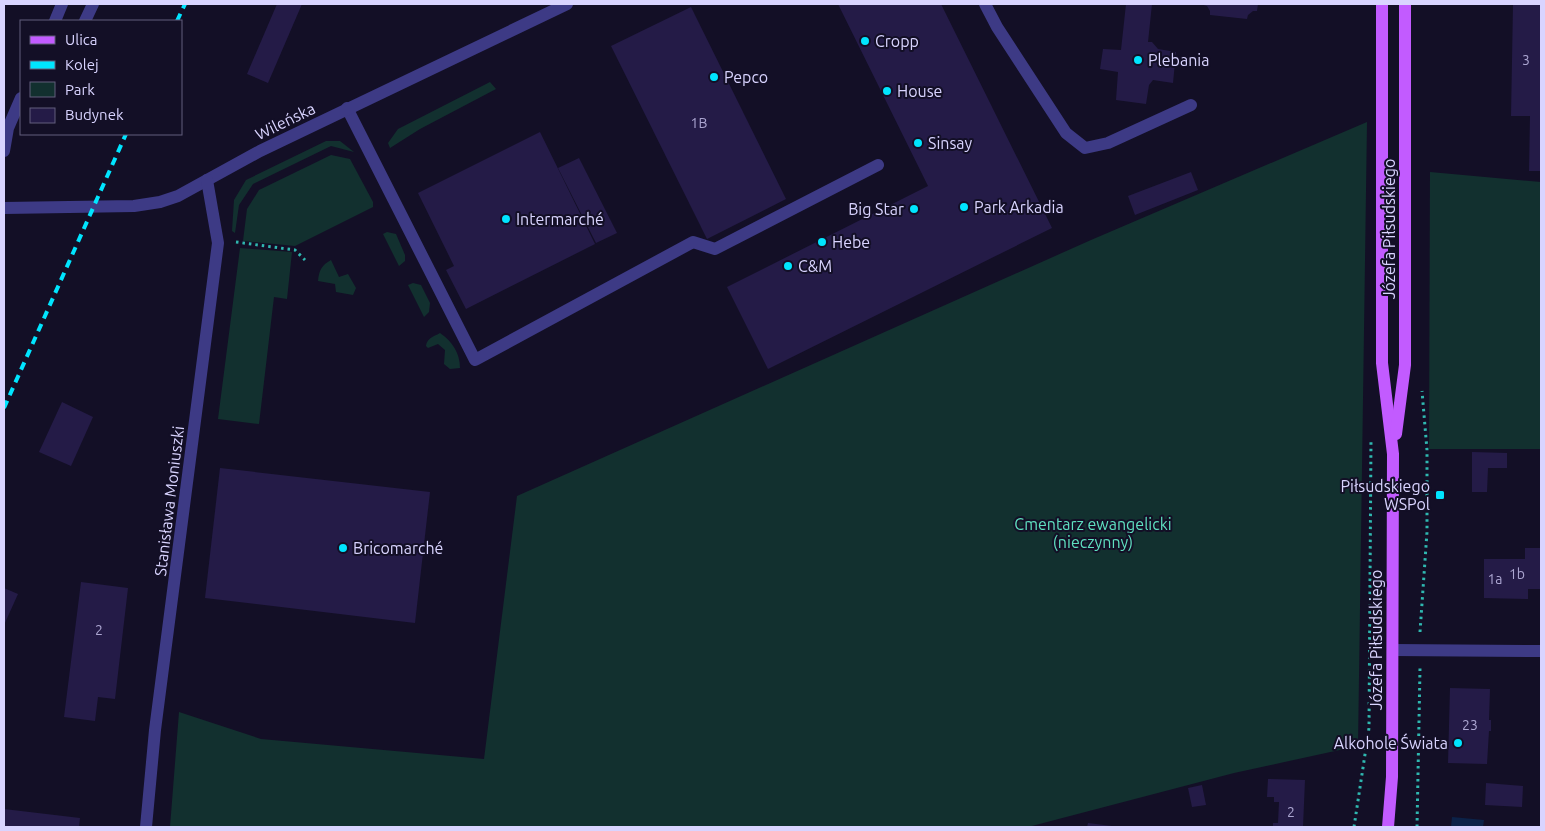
<svg xmlns="http://www.w3.org/2000/svg" width="1545" height="831" font-family="Ubuntu,sans-serif">
	<style>
		.green { fill: #12302f }
		.water { fill: #0c2248 }
		.building { fill: #241b47 }
		.lines { fill: none; stroke-linecap: round; stroke-linejoin: round }
		.path { stroke: #2fb8b0; stroke-width: 3; stroke-dasharray: 2.5 4; stroke-linecap: butt }
		.minor { stroke: #3d3a85; stroke-width: 12 }
		.major { stroke: #c25bff; stroke-width: 12 }
		.rail { stroke: #00e5ff; stroke-width: 4; stroke-dasharray: 8 6; stroke-linecap: butt }
		.poi-dot { fill: #00e5ff; stroke: #130f26; stroke-width: 2 }
		.labels { text-anchor: middle; stroke-width: 4; stroke-linejoin: round; paint-order: stroke }
		.number-label { font-size: 14px; fill: #aca6d1 }
		.poi-label { font-size: 16px; fill: #d9d4ff; stroke: #130f26; text-anchor: start }
		.street-label { font-size: 16px; fill: #d9d4ff; stroke: #130f26 }
		.park-label { font-size: 16px; fill: #5fe0c0; stroke: #130f26 }
	</style>
	<rect width="100%" height="100%" fill="#130f26"/>
	<g class="green">
		<polygon points="490,82 496,89 420,129 390,148 388,143 398,129"/>
		<polygon points="1367,122 1358,746 1234,773 1028,827 170,827 179,712 261,739 484,759 517,496 1091,240"/>
		<polygon points="326,141 340,141 354,152 331,146 253,184 239,205 235,233 232,231 234,200 246,180"/>
		<polygon points="331,155 350,159 373,202 373,207 295,246 243,241 247,209 259,190"/>
		<polygon points="1430,172 1541,182 1541,449 1429,449"/>
		<polygon points="387,232 396,234 405,255 405,261 399,266 383,234"/>
		<polygon points="240,248 292,252 287,299 274,297 259,424 218,419"/>
		<path d="M331,260L339,277L348,274L356,288L353,295L336,292L335,284L318,281C319,270 322,265 331,260Z"/>
		<polygon points="413,283 421,285 430,303 429,312 424,317 408,285"/>
		<path d="M440,333C452,341 460,353 460,368L450,369L444,364L445,350L438,344L428,348L426,346C427,338 433,337 440,333Z"/>
	</g>
	<polygon class="water" points="1452,817 1484,820 1483,827 1451,827"/>
	<g class="building">
		<polygon points="277,4 302,4 268,83 247,74"/>
		<polygon points="838,4 941,4 1052,228 768,369 727,287 928,186"/>
		<polygon points="1126,4 1152,4 1148,42 1152,42 1158,49 1176,52 1173,83 1153,80 1149,85 1146,104 1116,100 1118,72 1100,69 1103,49 1121,50"/>
		<polygon points="1200,4 1258,4 1257,11 1253,11 1248,15 1247,19 1210,15 1210,11 1207,6"/>
		<polygon points="1513,4 1541,4 1541,171 1529,171 1530,116 1511,116"/>
		<polygon points="691,7 786,199 707,239 611,46"/>
		<polygon points="540,132 595,244 466,309 446,270 454,266 418,193"/>
		<polygon points="579,158 617,233 596,243 558,168"/>
		<polygon points="1191,172 1198,190 1135,215 1128,196"/>
		<polygon points="62,402 93,417 71,466 39,452"/>
		<polygon points="1472,452 1507,453 1507,468 1488,468 1487,492 1472,492"/>
		<polygon points="220,468 430,492 415,623 205,598"/>
		<polygon points="1525,548 1540,548 1540,589 1528,589 1528,599 1484,598 1484,559 1525,559"/>
		<polygon points="81,582 128,588 115,699 98,697 95,721 64,717"/>
		<polygon points="4,588 18,594 4,625"/>
		<polygon points="1450,688 1490,689 1489,720 1491,720 1491,731 1489,731 1487,764 1448,763"/>
		<polygon points="1268,779 1305,780 1303,827 1273,827 1273,823 1278,823 1279,802 1274,802 1274,797 1267,797"/>
		<polygon points="1486,783 1523,786 1522,807 1485,805"/>
		<polygon points="1202,785 1206,805 1192,807 1188,788"/>
		<polygon points="4,809 80,818 79,827 4,827"/>
		<polygon points="1088,823 1112,826 1112,827 1087,827"/>
	</g>
	<g class="lines">
		<g class="path">
			<polyline points="236,242 295,250 305,260"/>
			<polyline points="1420,632 1427,532 1427,450 1422,391"/>
			<polyline points="1354,827 1369,728 1371,439"/>
			<polyline points="1417,827 1420,668"/>
		</g>
		<g class="minor">
			<polyline points="985,4 997,27 1066,133 1085,148 1108,143 1191,105"/>
			<polyline points="55,21 62,4"/>
			<polyline points="85,21 93,4"/>
			<polyline points="347,108 475,360 693,242 715,249 878,165"/>
			<polyline points="4,151 8,128 21,98"/>
			<polyline points="4,208 134,206 160,202 178,196 260,151 567,4"/>
			<polyline points="1393,650 1541,651"/>
			<polyline points="146,827 155,730 218,243 207,180"/>
		</g>
		<g class="major">
			<polyline points="1382,4 1382,363 1393,454 1392,777 1388,827"/>
			<polyline points="1396,434 1405,365 1405,4"/>
		</g>
		<g class="rail">
			<polyline points="177,21 185,4"/>
			<polyline points="4,408 126,134"/>
		</g>
	</g>
	<g class="poi-dot">
		<circle cx="865" cy="41" r="5"/>
		<circle cx="1138" cy="60" r="5"/>
		<circle cx="714" cy="77" r="5"/>
		<circle cx="887" cy="91" r="5"/>
		<circle cx="918" cy="143" r="5"/>
		<circle cx="964" cy="207" r="5"/>
		<circle cx="914" cy="209" r="5"/>
		<circle cx="506" cy="219" r="5"/>
		<circle cx="822" cy="242" r="5"/>
		<circle cx="788" cy="266" r="5"/>
		<rect x="1435" y="490" width="10" height="10" rx="2.5"/>
		<circle cx="343" cy="548" r="5"/>
		<circle cx="1458" cy="743" r="5"/>
	</g>
	<g class="labels">
		<g class="number-label">
			<text x="1526" y="65">3</text>
			<text x="699" y="128">1B</text>
			<text x="1517" y="579">1b</text>
			<text x="1495" y="584">1a</text>
			<text x="99" y="635">2</text>
			<text x="1470" y="730">23</text>
			<text x="1291" y="817">2</text>
		</g>
		<g class="poi-label">
			<text x="875" y="47">Cropp</text>
			<text x="1148" y="66">Plebania</text>
			<text x="724" y="83">Pepco</text>
			<text x="897" y="97">House</text>
			<text x="928" y="149">Sinsay</text>
			<text x="974" y="213">Park Arkadia</text>
			<text x="904" y="215" text-anchor="end">Big Star</text>
			<text x="516" y="225">Intermarché</text>
			<text x="832" y="248">Hebe</text>
			<text x="798" y="272">C&amp;M</text>
			<text x="1430" y="492" text-anchor="end">Piłsudskiego<tspan x="1430" dy="18">WSPol</tspan></text>
			<text x="353" y="554">Bricomarché</text>
			<text x="1448" y="749" text-anchor="end">Alkohole Świata</text>
		</g>
		<g class="street-label">
			<text transform="translate(285 121) rotate(-26)" y="6">Wileńska</text>
			<text transform="translate(1389 229) rotate(-90)" y="6">Józefa Piłsudskiego</text>
			<text transform="translate(169 501) rotate(-83)" y="6">Stanisława Moniuszki</text>
			<text transform="translate(1376 640) rotate(-90)" y="6">Józefa Piłsudskiego</text>
		</g>
		<g class="park-label">
			<text x="1093" y="530">Cmentarz ewangelicki<tspan x="1093" dy="18">(nieczynny)</tspan></text>
		</g>
	</g>
	<rect width="1545" height="831" fill="none" stroke="#d9d4ff" stroke-width="10"/>
	<rect x="20" y="20" width="162" height="115" fill="#130f26" stroke="#625e7d"/>
	<rect x="30" y="36" width="25" height="8" fill="#c25bff" stroke="#625e7d"/>
	<text x="65" y="45" font-size="15" fill="#d9d4ff">Ulica</text>
	<rect x="30" y="61" width="25" height="8" fill="#00e5ff" stroke="#625e7d"/>
	<text x="65" y="70" font-size="15" fill="#d9d4ff">Kolej</text>
	<rect x="30" y="82" width="25" height="15" fill="#12302f" stroke="#625e7d"/>
	<text x="65" y="95" font-size="15" fill="#d9d4ff">Park</text>
	<rect x="30" y="108" width="25" height="15" fill="#241b47" stroke="#625e7d"/>
	<text x="65" y="120" font-size="15" fill="#d9d4ff">Budynek</text>
</svg>
